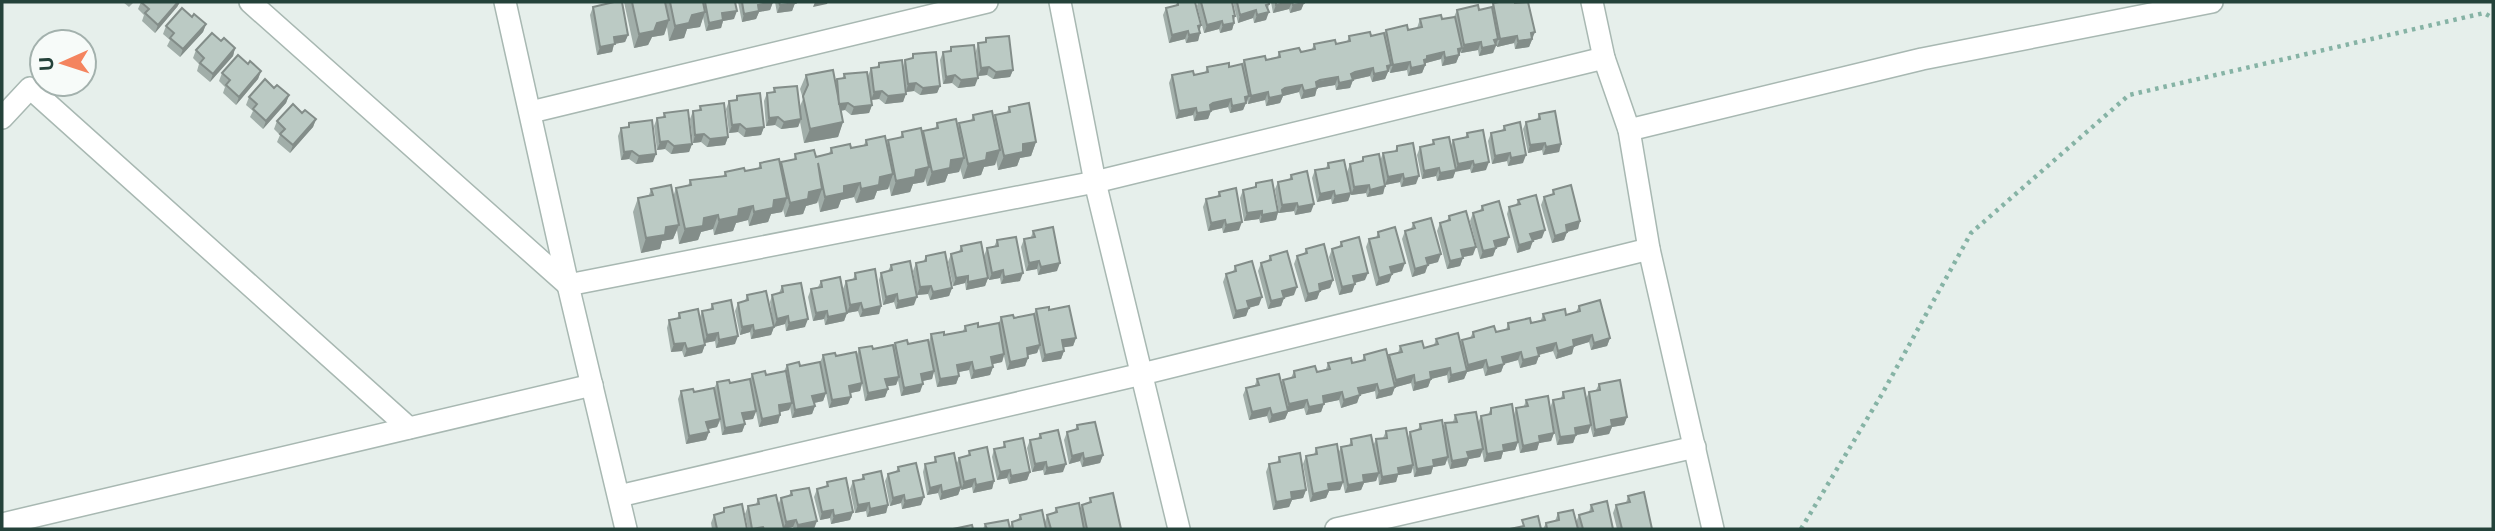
<svg xmlns="http://www.w3.org/2000/svg" width="2495" height="531" font-family="Inter,sans-serif">
	<style>
		.lines { fill: none; stroke-linecap: round; stroke-linejoin: round }
		.minor-casing { stroke: #a8b8b2; stroke-width: 24 }
		.path { stroke: #86b3a5; stroke-width: 4.5; stroke-dasharray: 3.5 5; stroke-linecap: butt }
		.minor { stroke: #fff; stroke-width: 21 }
		.wall { fill: #a1aea9 }
		.shaded-wall { fill: #838d89 }
		.building { fill: #bbcac4; stroke: #838d89; stroke-width: 2 }
	</style>
	<rect width="100%" height="100%" fill="#e6efeb"/>
	<g class="lines">
		<g class="minor-casing">
			<g id="minor">
				<polyline points="250,2 568,285 1095,182 1604,58"/>
				<polyline points="505,2 568,285 626,529"/>
				<polyline points="1060,2 1095,182 1179,529"/>
				<polyline points="1592,2 1604,58 1629,130 1649,249 1713,529"/>
				<polyline points="531,112 987,2"/>
				<polyline points="2,118 30,88 409,428"/>
				<polyline points="1629,130 1922,59 2212,2"/>
				<polyline points="619,496 1142,374 1649,249"/>
				<polyline points="2,524 592,385"/>
				<polyline points="1336,529 1695,447"/>
			</g>
		</g>
		<polyline class="path" points="1801,529 1882,394 1971,233 2129,95 2484,13 2493,18"/>
		<use href="#minor" class="minor"/>
	</g>
	<g class="wall">
		<polygon points="123,2 134,2 129,7"/>
		<polygon points="141,2 180,2 177,7 155,33 142,21 144,15 138,9"/>
		<polygon points="624,2 735,2 734,19 723,21 721,28 706,31 703,17 700,27 687,29 684,38 669,41 667,27 664,35 652,37 648,45 634,48"/>
		<polygon points="738,2 773,2 770,10 759,12 756,19 742,22"/>
		<polygon points="775,2 801,2 795,3 792,11 777,13"/>
		<polygon points="1177,2 1201,25 1200,30 1200,33 1198,41 1186,43 1185,39 1169,43 1163,15 1166,8 1176,5"/>
		<polygon points="1198,2 1232,2 1234,23 1232,30 1220,33 1219,29 1204,33 1197,6"/>
		<polygon points="1233,2 1269,2 1269,4 1266,20 1254,23 1253,18 1238,23"/>
		<polygon points="1271,2 1304,2 1304,3 1301,10 1290,13 1289,9 1273,13"/>
		<polygon points="1493,3 1532,40 1529,47 1515,49 1514,43 1497,47 1497,44 1493,53 1479,56 1478,50 1461,53 1461,51 1456,63 1442,66 1441,59 1426,63 1422,73 1408,76 1407,70 1390,73 1389,69 1385,79 1372,82 1370,76 1353,80 1350,88 1336,90 1335,85 1317,88 1315,96 1301,99 1299,92 1283,96 1280,103 1266,106 1265,100 1248,104 1247,100 1243,110 1230,113 1228,107 1211,111 1208,119 1194,121 1193,115 1176,119 1169,83 1172,75 1194,75 1205,73 1207,67 1229,67 1242,65 1244,60 1266,60 1277,58 1279,52 1301,52 1312,49 1314,44 1336,44 1347,42 1349,36 1371,36 1384,34 1386,30 1408,30 1417,28 1420,19 1442,19 1454,17 1457,10 1479,10 1492,7"/>
		<polygon points="593,7 628,35 625,42 614,44 612,52 597,55 590,15"/>
		<polygon points="192,17 206,24 203,32 180,57 167,46 170,40 163,34 166,26"/>
		<polygon points="986,38 1013,70 1010,77 993,79 987,75 978,76 976,51 978,43 985,43"/>
		<polygon points="221,41 235,48 233,56 210,82 197,71 199,64 193,58 196,50"/>
		<polygon points="951,47 975,86 958,88 952,83 943,84 940,60 943,52 949,52"/>
		<polygon points="913,54 940,86 937,93 920,95 914,91 906,92 903,102 885,104 879,99 871,100 868,76 871,68 877,67 879,63 903,67 905,60 912,59"/>
		<polygon points="248,64 261,71 258,79 236,105 223,93 225,87 219,81 222,73"/>
		<polygon points="844,74 872,105 869,113 851,115 845,110 841,111 843,122 838,137 804,143 800,122 798,127 781,129 775,125 766,126 764,101 767,93 773,93 774,88 800,106 803,99 800,89 806,75 835,83 837,79 842,79"/>
		<polygon points="274,88 289,95 286,103 263,129 250,117 253,111 246,105 249,97"/>
		<polygon points="737,96 764,127 761,135 744,137 738,132 729,133 726,109 729,101 735,101"/>
		<polygon points="700,106 728,137 725,145 707,147 701,142 693,143 690,119 693,111 699,110"/>
		<polygon points="1009,107 1036,142 1031,156 1020,158 1017,166 998,170 996,160 995,165 984,167 981,175 963,179 960,168 959,172 948,174 945,182 927,186 925,178 924,182 913,184 910,192 891,196 889,185 888,189 877,191 874,199 856,203 854,197 841,200 838,208 820,212 818,200 817,203 806,206 803,214 785,217 783,209 782,212 771,214 768,222 749,226 748,220 736,223 733,231 714,235 713,229 701,232 698,240 679,244 677,230 673,239 662,241 660,249 641,253 633,212 638,198 649,195 651,189 673,197 676,188 688,186 690,180 723,177 725,172 745,171 758,169 760,163 780,165 781,162 794,159 795,154 816,157 829,154 831,148 851,148 864,145 866,140 887,144 888,140 900,138 902,132 922,134 923,131 935,129 937,123 958,127 959,123 971,121 973,115 994,119 995,115 1007,112"/>
		<polygon points="302,113 316,119 313,127 290,153 277,142 280,135 274,129 277,121"/>
		<polygon points="664,113 692,144 689,152 671,154 665,149 657,150 654,126 657,118 663,117"/>
		<polygon points="1539,114 1561,144 1559,152 1543,155 1542,150 1528,153 1523,129 1526,122 1537,120"/>
		<polygon points="629,123 653,162 636,164 629,159 621,160 618,136 621,128 628,127"/>
		<polygon points="1504,126 1523,163 1508,166 1507,161 1492,164 1488,141 1491,133 1502,131"/>
		<polygon points="1467,133 1486,170 1471,173 1470,169 1455,171 1453,178 1437,181 1436,176 1422,179 1417,155 1420,147 1432,145 1433,140 1451,146 1453,140 1465,138"/>
		<polygon points="1397,146 1416,184 1401,187 1400,182 1385,185 1383,194 1367,197 1366,193 1351,195 1351,193 1348,201 1332,204 1331,199 1317,202 1312,178 1315,170 1326,168 1328,163 1347,172 1350,164 1361,162 1363,157 1380,161 1383,153 1395,151"/>
		<polygon points="1291,175 1311,212 1295,215 1294,211 1279,213 1275,189 1278,182 1289,180"/>
		<polygon points="1256,183 1278,212 1276,220 1260,223 1259,219 1244,221 1240,198 1243,190 1254,188"/>
		<polygon points="1553,190 1580,221 1578,229 1567,232 1564,240 1552,243 1541,205 1544,197 1552,195"/>
		<polygon points="1219,192 1239,230 1223,233 1222,228 1208,231 1203,207 1206,199 1217,197"/>
		<polygon points="1518,200 1542,238 1532,241 1530,249 1517,253 1507,214 1509,207 1516,205"/>
		<polygon points="1482,206 1506,245 1496,248 1493,256 1480,259 1470,221 1473,213 1480,211"/>
		<polygon points="1449,216 1473,255 1463,257 1460,266 1447,269 1437,231 1440,223 1447,221"/>
		<polygon points="1413,223 1438,262 1427,265 1425,273 1412,277 1402,239 1405,231 1411,229"/>
		<polygon points="1033,231 1057,271 1038,275 1037,269 1026,271 1021,247 1024,239 1031,237"/>
		<polygon points="1378,232 1402,271 1392,274 1389,282 1376,286 1366,247 1369,239 1376,238"/>
		<polygon points="997,240 1020,281 1001,284 1000,278 989,280 984,256 987,248 994,247"/>
		<polygon points="1341,242 1365,280 1355,283 1352,292 1339,295 1329,257 1332,249 1339,247"/>
		<polygon points="961,246 988,278 985,286 966,290 965,283 953,286 948,262 951,254 959,252"/>
		<polygon points="1306,249 1333,280 1330,288 1320,291 1317,299 1305,302 1294,264 1297,256 1304,254"/>
		<polygon points="926,256 952,288 949,296 930,300 928,294 917,295 913,271 916,263 923,262"/>
		<polygon points="1270,256 1294,295 1284,298 1281,306 1268,309 1258,271 1261,263 1268,261"/>
		<polygon points="891,265 914,305 896,309 894,302 883,305 879,280 881,273 888,271"/>
		<polygon points="1235,266 1259,305 1249,308 1246,316 1233,319 1223,282 1226,274 1233,272"/>
		<polygon points="855,273 881,306 879,314 860,317 858,311 847,313 843,289 846,281 853,280"/>
		<polygon points="821,281 847,313 844,321 825,325 824,319 813,321 808,297 811,289 818,287"/>
		<polygon points="782,286 805,327 786,331 785,324 774,327 770,302 772,295 779,293"/>
		<polygon points="747,295 774,327 771,335 751,339 750,332 740,335 735,311 738,303 745,301"/>
		<polygon points="712,304 735,344 716,348 715,341 705,343 702,353 684,357 682,351 671,352 667,328 669,320 677,319 679,313 700,317 702,311 710,310"/>
		<polygon points="1579,306 1610,338 1607,346 1591,350 1589,342 1574,346 1572,354 1556,359 1553,351 1539,355 1536,364 1520,368 1518,360 1504,364 1501,372 1485,376 1483,368 1467,372 1464,379 1448,383 1447,375 1431,379 1428,387 1413,391 1411,383 1395,387 1392,395 1376,399 1375,391 1359,395 1357,403 1341,408 1339,400 1324,403 1321,412 1306,415 1304,408 1288,412 1285,419 1269,423 1267,416 1249,420 1243,395 1246,388 1255,385 1257,379 1281,383 1283,380 1291,378 1294,371 1317,372 1326,369 1328,363 1352,363 1362,361 1364,355 1388,358 1389,355 1398,353 1400,346 1424,348 1434,345 1436,339 1460,344 1462,340 1470,338 1473,332 1496,332 1506,330 1508,323 1531,323 1541,320 1543,314 1566,315 1576,312"/>
		<polygon points="1036,309 1049,310 1076,338 1073,346 1063,347 1064,351 1061,359 1042,362 1039,348 1037,353 1028,355 1028,358 1025,366 1007,370 1004,356 1002,362 993,364 993,367 990,375 971,379 969,370 958,372 959,376 956,384 937,387 934,372 932,379 922,381 920,392 901,396 898,380 896,385 887,386 888,389 885,397 865,401 862,384 860,391 850,393 848,404 829,408 826,393 823,401 814,403 815,406 812,414 792,418 790,407 789,410 780,412 780,415 778,423 759,427 756,412 753,419 744,420 745,424 742,432 722,435 720,421 717,427 708,429 709,432 706,440 686,444 678,399 681,391 694,392 714,389 717,382 730,383 750,380 752,374 766,375 784,371 787,365 800,366 820,363 823,355 857,355 859,348 873,349 893,348 895,343 908,344 929,342 931,334 944,335 963,331 965,326 978,327 999,323 1001,317 1014,318 1034,314"/>
		<polygon points="1599,384 1627,417 1624,425 1612,427 1609,434 1593,437 1590,425 1588,433 1576,435 1573,443 1557,445 1550,408 1553,400 1561,398 1563,392 1586,399 1589,392 1596,390"/>
		<polygon points="1526,400 1554,433 1551,441 1539,443 1537,450 1520,453 1518,442 1515,450 1503,452 1501,459 1484,462 1482,451 1480,457 1469,459 1466,466 1450,469 1447,459 1445,465 1433,467 1431,474 1414,477 1413,468 1411,473 1398,475 1396,482 1379,485 1378,475 1376,481 1364,483 1361,490 1345,493 1343,483 1340,490 1329,491 1326,498 1310,502 1303,464 1306,456 1314,455 1316,448 1338,454 1341,447 1349,446 1351,439 1373,446 1376,439 1383,438 1386,431 1408,438 1410,432 1418,430 1420,424 1443,429 1445,423 1453,422 1455,415 1478,423 1481,416 1488,415 1491,408 1514,415 1516,408 1524,406"/>
		<polygon points="1077,425 1103,455 1100,463 1082,467 1080,461 1069,464 1064,440 1067,432 1075,430"/>
		<polygon points="1040,434 1063,472 1044,475 1043,470 1032,472 1027,448 1030,440 1038,438"/>
		<polygon points="1004,442 1030,472 1027,480 1009,484 1007,478 997,480 992,457 994,449 1003,447"/>
		<polygon points="969,451 994,481 992,489 973,493 972,487 961,490 961,488 958,495 940,500 938,493 927,495 923,472 925,464 934,462 935,457 956,465 959,458 968,456"/>
		<polygon points="1279,457 1306,490 1303,498 1292,500 1289,507 1273,510 1266,472 1269,464 1277,463"/>
		<polygon points="898,467 921,505 902,509 901,503 890,506 885,481 888,474 896,472"/>
		<polygon points="863,475 888,505 886,513 867,517 866,511 855,513 850,489 853,481 861,480"/>
		<polygon points="827,482 853,512 850,520 831,524 830,518 820,520 814,497 817,489 826,487"/>
		<polygon points="791,491 814,529 794,529 793,527 785,529 748,529 745,514 748,506 756,504 758,499 778,505 781,498 789,496"/>
		<polygon points="1628,496 1652,529 1617,529 1613,513 1616,505 1626,503"/>
		<polygon points="1090,498 1121,529 983,529 985,524 1010,527 1012,522 1018,520 1020,515 1045,522 1047,515 1054,513 1056,508 1080,510 1082,505 1089,503"/>
		<polygon points="1591,505 1613,529 1578,529 1576,522 1579,515 1589,512"/>
		<polygon points="724,508 747,529 712,529 711,523 714,515 722,513"/>
		<polygon points="1558,513 1578,529 1543,529 1546,523 1555,521"/>
	</g>
	<g class="shaded-wall">
		<polygon points="178,2 180,2 177,7 155,33 158,25"/>
		<polygon points="773,2 770,10 759,12 756,19 742,22 744,14 758,5"/>
		<polygon points="791,2 801,2 795,3 792,11 777,13 780,5"/>
		<polygon points="815,2 828,2 827,4 813,7"/>
		<polygon points="1289,2 1292,2 1289,9 1273,13 1276,5"/>
		<polygon points="1304,3 1301,10 1290,13 1293,5"/>
		<polygon points="1256,10 1253,18 1238,23 1240,15"/>
		<polygon points="737,11 734,19 723,21 721,28 706,31 709,23 722,13"/>
		<polygon points="705,12 700,27 687,29 684,38 669,41 675,26 692,15"/>
		<polygon points="1269,12 1266,20 1254,23 1257,15"/>
		<polygon points="1233,16 1235,16 1233,23 1234,23 1232,30 1220,33 1223,25"/>
		<polygon points="669,20 664,35 652,37 648,45 634,48 639,34 657,23"/>
		<polygon points="1222,21 1219,29 1204,33 1207,25"/>
		<polygon points="206,24 203,32 180,57 183,49"/>
		<polygon points="1201,25 1198,33 1200,33 1198,41 1186,43 1189,35 1198,26"/>
		<polygon points="1188,31 1185,39 1169,43 1172,35"/>
		<polygon points="1535,32 1529,47 1515,49 1518,41 1531,33"/>
		<polygon points="628,35 625,42 614,44 612,52 597,55 600,47 614,37"/>
		<polygon points="1517,36 1514,43 1497,47 1500,39"/>
		<polygon points="1498,39 1493,53 1479,56 1482,48 1494,40"/>
		<polygon points="1481,42 1478,50 1461,53 1464,45"/>
		<polygon points="235,48 233,56 210,82 213,74"/>
		<polygon points="1462,48 1456,63 1442,66 1445,58 1458,49"/>
		<polygon points="1444,52 1441,59 1426,63 1422,73 1408,76 1411,68 1424,60 1427,56"/>
		<polygon points="1410,62 1407,70 1390,73 1393,65"/>
		<polygon points="1391,65 1385,79 1372,82 1374,74 1387,66"/>
		<polygon points="989,67 987,75 978,76 981,68"/>
		<polygon points="1373,68 1370,76 1352,80 1353,80 1350,88 1336,90 1339,83 1355,72"/>
		<polygon points="1013,70 1010,77 993,79 996,72"/>
		<polygon points="261,71 258,79 236,105 239,97"/>
		<polygon points="955,75 952,83 943,84 946,77"/>
		<polygon points="1338,77 1335,85 1317,88 1315,96 1301,99 1304,91 1316,82"/>
		<polygon points="978,78 975,86 958,88 961,80"/>
		<polygon points="916,83 914,91 906,92 908,84"/>
		<polygon points="1302,85 1299,92 1283,96 1280,103 1266,106 1269,98 1282,90 1285,88"/>
		<polygon points="940,86 937,93 920,95 923,88"/>
		<polygon points="882,91 879,99 871,100 874,92"/>
		<polygon points="1268,92 1265,100 1248,104 1251,96"/>
		<polygon points="906,94 903,102 885,104 888,96"/>
		<polygon points="289,95 286,103 263,129 266,121"/>
		<polygon points="1249,96 1243,110 1230,113 1232,106 1245,97"/>
		<polygon points="1231,99 1228,107 1210,111 1211,111 1208,119 1194,121 1197,113 1213,103"/>
		<polygon points="848,103 845,110 836,111 839,104"/>
		<polygon points="872,105 869,113 851,115 854,107"/>
		<polygon points="1196,108 1193,115 1176,119 1179,111"/>
		<polygon points="778,117 775,125 766,126 769,118"/>
		<polygon points="316,119 313,127 290,153 293,145"/>
		<polygon points="801,119 798,127 781,129 784,122"/>
		<polygon points="843,122 838,137 804,143 810,129"/>
		<polygon points="740,124 738,132 729,133 732,125"/>
		<polygon points="764,127 761,135 744,137 746,129"/>
		<polygon points="704,134 701,142 693,143 695,135"/>
		<polygon points="728,137 725,145 707,147 710,139"/>
		<polygon points="668,141 665,149 657,150 660,142"/>
		<polygon points="1036,142 1031,156 1020,158 1017,166 998,170 1004,156 1023,144"/>
		<polygon points="1545,143 1542,150 1528,153 1530,145"/>
		<polygon points="692,144 689,152 671,154 674,146"/>
		<polygon points="1561,144 1559,152 1543,155 1546,147"/>
		<polygon points="1000,150 995,165 984,167 981,175 963,179 968,164 987,153"/>
		<polygon points="632,151 629,159 621,160 624,152"/>
		<polygon points="1510,153 1507,161 1492,164 1495,156"/>
		<polygon points="656,154 653,162 636,164 639,156"/>
		<polygon points="1526,155 1523,163 1508,166 1511,158"/>
		<polygon points="964,158 959,172 948,174 945,182 927,186 932,172 951,160"/>
		<polygon points="1473,161 1470,169 1455,172 1458,164"/>
		<polygon points="1489,162 1486,170 1471,173 1474,165"/>
		<polygon points="929,167 924,182 913,184 910,192 891,196 896,181 916,170"/>
		<polygon points="1439,168 1436,176 1422,179 1424,171"/>
		<polygon points="1456,170 1453,178 1437,181 1440,173"/>
		<polygon points="893,174 888,189 877,191 874,199 856,203 861,189 880,177"/>
		<polygon points="1403,174 1400,182 1385,185 1388,177"/>
		<polygon points="1419,176 1416,184 1401,187 1404,179"/>
		<polygon points="860,183 854,197 841,200 838,208 820,212 825,197 844,186"/>
		<polygon points="1369,185 1366,193 1351,195 1354,187"/>
		<polygon points="1385,186 1383,194 1367,197 1370,190"/>
		<polygon points="822,189 817,203 806,206 803,214 785,217 790,203 809,192"/>
		<polygon points="1334,191 1331,199 1317,202 1320,194"/>
		<polygon points="1351,193 1348,201 1332,204 1335,196"/>
		<polygon points="787,198 782,212 771,214 768,222 749,226 754,212 774,200"/>
		<polygon points="1297,203 1294,211 1279,213 1282,205"/>
		<polygon points="1314,204 1311,212 1295,215 1298,207"/>
		<polygon points="753,206 748,220 736,223 733,231 714,235 719,220 739,209"/>
		<polygon points="1262,211 1259,219 1244,221 1247,213"/>
		<polygon points="1278,212 1276,220 1260,223 1262,215"/>
		<polygon points="718,215 713,229 701,232 698,240 679,244 685,229 704,218"/>
		<polygon points="1225,220 1222,228 1208,231 1211,223"/>
		<polygon points="1580,221 1578,229 1563,233 1566,225"/>
		<polygon points="1242,222 1239,230 1223,233 1226,225"/>
		<polygon points="679,225 673,239 662,241 660,249 641,253 646,238 666,227"/>
		<polygon points="1545,230 1542,238 1528,242 1530,234"/>
		<polygon points="1567,232 1564,240 1552,243 1555,236"/>
		<polygon points="1509,237 1506,245 1491,249 1494,241"/>
		<polygon points="1533,241 1530,249 1517,253 1519,245"/>
		<polygon points="1476,247 1473,255 1458,258 1461,250"/>
		<polygon points="1496,248 1493,256 1480,259 1483,251"/>
		<polygon points="1441,254 1438,262 1423,266 1426,258"/>
		<polygon points="1463,258 1460,266 1447,269 1450,261"/>
		<polygon points="1039,261 1037,269 1026,271 1029,263"/>
		<polygon points="1060,263 1057,271 1038,275 1041,267"/>
		<polygon points="1405,263 1402,271 1387,275 1390,267"/>
		<polygon points="1428,265 1425,273 1412,277 1415,269"/>
		<polygon points="1003,270 1000,278 989,280 992,273"/>
		<polygon points="1023,273 1020,281 1001,284 1004,277"/>
		<polygon points="1368,273 1365,280 1350,284 1353,276"/>
		<polygon points="1392,274 1389,282 1376,286 1379,278"/>
		<polygon points="968,276 965,283 953,286 956,278"/>
		<polygon points="988,278 985,286 966,290 968,282"/>
		<polygon points="1333,280 1330,288 1316,292 1319,284"/>
		<polygon points="1355,284 1352,292 1339,295 1342,287"/>
		<polygon points="931,286 928,294 917,295 920,287"/>
		<polygon points="1297,287 1294,295 1279,299 1282,291"/>
		<polygon points="952,288 949,296 930,300 933,292"/>
		<polygon points="1320,291 1317,299 1305,302 1308,294"/>
		<polygon points="897,294 894,302 883,305 886,297"/>
		<polygon points="917,297 914,305 896,309 898,301"/>
		<polygon points="1262,297 1259,305 1244,309 1247,301"/>
		<polygon points="1284,298 1281,306 1268,309 1271,301"/>
		<polygon points="861,303 858,311 847,313 850,305"/>
		<polygon points="881,306 879,314 860,317 863,310"/>
		<polygon points="1249,308 1246,316 1233,319 1236,311"/>
		<polygon points="827,311 824,319 813,321 816,313"/>
		<polygon points="847,313 844,321 825,325 828,317"/>
		<polygon points="788,316 785,324 774,327 777,319"/>
		<polygon points="808,319 805,327 786,331 789,323"/>
		<polygon points="753,325 750,332 740,335 742,327"/>
		<polygon points="774,327 771,335 751,339 754,331"/>
		<polygon points="718,333 715,341 704,343 707,335"/>
		<polygon points="1592,335 1589,342 1570,348 1573,340"/>
		<polygon points="738,336 735,344 716,348 719,340"/>
		<polygon points="1076,338 1073,346 1059,348 1062,340"/>
		<polygon points="1610,338 1607,346 1591,350 1594,343"/>
		<polygon points="685,343 682,351 671,352 674,344"/>
		<polygon points="1556,343 1553,351 1534,356 1537,348"/>
		<polygon points="705,345 702,353 684,357 687,349"/>
		<polygon points="1040,345 1037,353 1024,356 1027,348"/>
		<polygon points="1574,346 1572,354 1556,359 1558,351"/>
		<polygon points="1064,351 1061,359 1042,362 1045,355"/>
		<polygon points="1521,352 1518,360 1499,365 1502,357"/>
		<polygon points="1004,354 1002,362 988,365 991,357"/>
		<polygon points="1539,356 1536,364 1520,368 1523,360"/>
		<polygon points="1028,358 1025,366 1007,370 1010,362"/>
		<polygon points="1486,360 1483,368 1467,372 1464,379 1448,383 1451,375 1465,372 1468,365"/>
		<polygon points="972,362 969,370 954,373 957,365"/>
		<polygon points="1504,364 1501,372 1485,376 1488,368"/>
		<polygon points="993,367 990,375 971,379 974,371"/>
		<polygon points="1450,368 1447,375 1431,379 1428,387 1413,391 1415,383 1430,372"/>
		<polygon points="934,371 932,379 918,382 921,374"/>
		<polygon points="1414,375 1411,383 1393,388 1396,380"/>
		<polygon points="959,376 956,384 937,387 940,379"/>
		<polygon points="899,377 896,385 882,387 885,379"/>
		<polygon points="862,383 860,391 846,394 849,386"/>
		<polygon points="923,384 920,392 901,396 904,388"/>
		<polygon points="1377,384 1375,391 1355,396 1358,388"/>
		<polygon points="1395,387 1392,395 1376,399 1379,391"/>
		<polygon points="888,389 885,397 865,401 868,393"/>
		<polygon points="1342,392 1339,400 1320,404 1323,396"/>
		<polygon points="826,393 823,401 809,404 812,396"/>
		<polygon points="1360,395 1357,403 1341,408 1344,400"/>
		<polygon points="851,397 848,404 829,408 832,400"/>
		<polygon points="1307,400 1304,408 1288,412 1285,419 1269,423 1272,415 1286,412 1289,404"/>
		<polygon points="792,403 789,410 776,413 779,405"/>
		<polygon points="1324,404 1321,412 1306,415 1309,407"/>
		<polygon points="815,406 812,414 792,418 795,410"/>
		<polygon points="1270,408 1267,416 1249,420 1252,412"/>
		<polygon points="756,411 753,419 739,421 742,413"/>
		<polygon points="780,415 778,423 759,427 762,419"/>
		<polygon points="1627,417 1624,425 1612,427 1609,434 1593,437 1595,430 1611,420"/>
		<polygon points="720,419 717,427 704,430 706,422"/>
		<polygon points="745,424 742,432 722,435 725,428"/>
		<polygon points="1591,425 1588,433 1576,435 1573,443 1557,445 1560,437 1575,428"/>
		<polygon points="709,432 706,440 686,444 689,436"/>
		<polygon points="1554,433 1551,441 1539,443 1537,450 1520,453 1523,446 1539,436"/>
		<polygon points="1518,442 1515,450 1503,452 1501,459 1484,462 1487,454 1503,445"/>
		<polygon points="1483,449 1480,457 1469,459 1466,466 1450,469 1452,461 1467,452"/>
		<polygon points="1083,453 1080,461 1069,464 1072,456"/>
		<polygon points="1103,455 1100,463 1082,467 1084,459"/>
		<polygon points="1448,457 1445,465 1433,467 1431,474 1414,477 1417,469 1433,460"/>
		<polygon points="1046,462 1043,470 1032,472 1035,464"/>
		<polygon points="1066,464 1063,472 1044,475 1047,468"/>
		<polygon points="1413,465 1411,473 1398,475 1396,482 1379,485 1382,477 1398,468"/>
		<polygon points="1010,470 1007,478 997,480 1000,472"/>
		<polygon points="1030,472 1027,480 1009,484 1011,476"/>
		<polygon points="1379,473 1376,481 1364,483 1361,490 1345,493 1348,485 1363,475"/>
		<polygon points="975,479 972,487 961,490 964,482"/>
		<polygon points="994,481 992,489 973,493 976,485"/>
		<polygon points="1343,482 1340,490 1329,491 1326,498 1310,502 1313,494 1328,484"/>
		<polygon points="941,485 938,493 927,495 930,488"/>
		<polygon points="961,487 958,495 940,500 942,492"/>
		<polygon points="1306,490 1303,498 1292,500 1289,507 1273,510 1276,502 1291,492"/>
		<polygon points="904,495 901,503 890,506 893,498"/>
		<polygon points="924,497 921,505 902,509 905,501"/>
		<polygon points="869,503 866,511 855,513 858,505"/>
		<polygon points="888,505 886,513 867,517 870,509"/>
		<polygon points="833,510 830,518 820,520 822,512"/>
		<polygon points="853,512 850,520 831,524 834,516"/>
		<polygon points="796,520 793,527 782,529 783,529 786,522"/>
		<polygon points="817,521 814,529 796,529 798,525"/>
	</g>
	<g class="building">
		<polygon points="141,2 178,2 158,25 145,13 149,9"/>
		<polygon points="614,2 622,2 628,35 614,37 615,44 600,47 593,7"/>
		<polygon points="632,2 665,2 669,20 657,23 654,31 639,34"/>
		<polygon points="670,2 703,2 705,12 692,15 689,23 675,26"/>
		<polygon points="705,2 735,2 737,11 722,13 723,20 709,23"/>
		<polygon points="742,2 773,2 758,5 759,11 744,14"/>
		<polygon points="779,2 794,2 795,3 780,5"/>
		<polygon points="1178,2 1195,2 1201,25 1198,26 1200,33 1189,35 1188,31 1172,35 1166,8 1178,5"/>
		<polygon points="1201,2 1232,2 1235,16 1233,16 1234,23 1223,25 1222,21 1207,25"/>
		<polygon points="1237,2 1269,2 1269,4 1266,5 1269,12 1257,15 1256,10 1240,15"/>
		<polygon points="1276,2 1289,2 1276,5"/>
		<polygon points="1292,2 1304,2 1304,3 1293,5"/>
		<polygon points="1499,2 1515,2 1515,3 1528,2 1535,32 1531,33 1532,39 1518,41 1517,36 1500,39 1493,3"/>
		<polygon points="1478,5 1479,10 1492,7 1498,39 1494,40 1496,45 1482,48 1481,42 1464,45 1457,10"/>
		<polygon points="182,8 192,17 194,14 206,24 183,49 170,38 174,33 166,26"/>
		<polygon points="1441,15 1442,19 1455,17 1462,48 1458,49 1459,55 1445,58 1444,52 1427,56 1427,59 1424,60 1425,65 1411,68 1410,62 1393,65 1386,30 1407,25 1408,30 1422,27 1420,19"/>
		<polygon points="1370,32 1371,36 1384,33 1391,65 1387,66 1388,71 1374,74 1373,68 1355,72 1351,74 1353,80 1339,83 1338,77 1320,80 1316,82 1317,88 1304,91 1302,85 1285,88 1282,90 1283,95 1269,98 1268,92 1251,96 1244,60 1265,56 1266,60 1280,57 1279,52 1299,48 1301,52 1315,49 1314,44 1335,40 1336,44 1350,41 1349,36"/>
		<polygon points="212,33 221,41 224,38 235,48 213,74 200,63 204,58 196,50"/>
		<polygon points="1009,36 1013,70 996,72 989,67 981,68 978,43 986,42 986,38"/>
		<polygon points="974,45 978,78 961,80 955,75 946,77 943,52 951,51 951,47"/>
		<polygon points="936,52 940,86 923,88 916,83 908,84 905,60 913,58 913,54"/>
		<polygon points="238,55 248,64 250,61 261,71 239,97 226,85 230,80 222,73"/>
		<polygon points="902,60 906,94 888,96 882,91 874,92 871,68 879,67 879,63"/>
		<polygon points="1229,63 1229,67 1242,64 1249,96 1245,97 1246,103 1232,106 1231,99 1213,103 1210,105 1211,111 1197,113 1196,108 1179,111 1172,75 1193,71 1194,75 1208,72 1207,67"/>
		<polygon points="833,70 843,122 810,129 803,96 808,85 806,75"/>
		<polygon points="867,72 872,105 854,107 848,103 839,104 837,79 845,78 844,74"/>
		<polygon points="265,79 274,88 277,85 289,95 266,121 253,109 257,104 249,97"/>
		<polygon points="797,86 801,119 784,122 778,117 769,118 767,93 775,92 774,88"/>
		<polygon points="760,93 764,127 746,129 740,124 732,125 729,101 737,100 737,96"/>
		<polygon points="724,103 728,137 710,139 704,134 695,135 693,111 701,110 700,106"/>
		<polygon points="1029,103 1036,142 1023,144 1023,152 1004,156 995,115 1010,112 1009,107"/>
		<polygon points="293,104 302,113 305,110 316,119 293,145 280,134 285,129 277,121"/>
		<polygon points="688,110 692,144 674,146 668,141 660,142 657,118 665,117 664,113"/>
		<polygon points="992,111 1000,150 987,153 986,160 968,164 959,123 974,120 973,115"/>
		<polygon points="1555,111 1561,144 1546,147 1545,143 1530,145 1526,122 1540,119 1539,114"/>
		<polygon points="956,119 964,158 951,160 950,168 932,172 923,131 938,128 937,123"/>
		<polygon points="652,120 656,154 639,156 632,151 624,152 621,128 629,127 629,123"/>
		<polygon points="1520,122 1526,155 1511,158 1510,153 1495,156 1491,133 1505,130 1504,126"/>
		<polygon points="921,128 929,167 916,170 915,177 896,181 888,140 903,137 902,132"/>
		<polygon points="1483,130 1489,162 1474,165 1473,161 1458,164 1453,140 1468,137 1467,133"/>
		<polygon points="885,136 893,174 880,177 879,185 861,189 860,183 844,186 844,193 825,197 818,163 822,189 809,192 808,199 790,203 781,162 796,159 795,154 814,150 816,157 832,153 831,148 850,144 851,148 867,145 866,140"/>
		<polygon points="1449,137 1456,170 1440,173 1439,168 1424,171 1420,147 1434,144 1433,140"/>
		<polygon points="1413,143 1419,176 1404,179 1403,174 1388,177 1383,153 1397,151 1397,146"/>
		<polygon points="1379,154 1385,186 1370,190 1369,185 1354,187 1350,164 1363,161 1363,157"/>
		<polygon points="779,159 787,198 774,200 773,208 754,212 753,206 739,209 738,216 719,220 718,215 704,218 703,226 685,229 676,188 691,185 690,180 726,176 725,172 744,168 745,171 761,168 760,163"/>
		<polygon points="1344,160 1351,193 1335,196 1334,191 1320,194 1315,170 1329,168 1328,163"/>
		<polygon points="1307,171 1314,204 1298,207 1297,203 1282,205 1278,182 1292,179 1291,175"/>
		<polygon points="1272,180 1278,212 1262,215 1262,211 1247,213 1243,190 1256,187 1256,183"/>
		<polygon points="671,185 679,225 666,227 665,235 646,238 638,198 653,195 651,189"/>
		<polygon points="1571,185 1580,221 1566,225 1567,232 1555,236 1544,197 1554,194 1553,190"/>
		<polygon points="1236,188 1242,222 1226,225 1225,220 1211,223 1206,199 1220,196 1219,192"/>
		<polygon points="1536,195 1545,230 1530,234 1533,241 1519,245 1509,207 1520,204 1518,200"/>
		<polygon points="1499,201 1509,237 1494,241 1496,248 1483,251 1473,213 1483,210 1482,206"/>
		<polygon points="1466,211 1476,247 1461,250 1463,258 1450,261 1440,223 1450,220 1449,216"/>
		<polygon points="1431,218 1441,254 1426,258 1428,265 1415,269 1405,231 1415,228 1413,223"/>
		<polygon points="1053,227 1060,263 1041,267 1039,261 1029,263 1024,239 1035,237 1033,231"/>
		<polygon points="1395,227 1405,263 1390,267 1392,274 1379,278 1369,239 1379,237 1378,232"/>
		<polygon points="1016,237 1023,273 1004,277 1003,270 992,273 987,248 998,246 997,240"/>
		<polygon points="1359,237 1368,273 1353,276 1355,284 1342,287 1332,249 1342,246 1341,242"/>
		<polygon points="981,242 988,278 968,282 968,276 956,278 951,254 962,251 961,246"/>
		<polygon points="1324,244 1333,280 1319,284 1320,291 1308,294 1297,256 1307,253 1306,249"/>
		<polygon points="1287,251 1297,287 1282,291 1284,298 1271,301 1261,263 1271,260 1270,256"/>
		<polygon points="945,252 952,288 933,292 931,286 920,287 916,263 926,261 926,256"/>
		<polygon points="910,261 917,297 898,301 897,294 886,297 881,273 892,270 891,265"/>
		<polygon points="1252,261 1262,297 1247,301 1249,308 1236,311 1226,274 1236,271 1235,266"/>
		<polygon points="875,269 881,306 863,310 861,303 850,305 846,281 856,279 855,273"/>
		<polygon points="840,277 847,313 828,317 827,311 816,313 811,289 822,287 821,281"/>
		<polygon points="801,283 808,319 789,323 788,316 777,319 772,295 783,292 782,286"/>
		<polygon points="766,291 774,327 754,331 753,325 742,327 738,303 748,300 747,295"/>
		<polygon points="731,300 738,336 719,340 718,333 707,335 702,311 713,309 712,304"/>
		<polygon points="1600,300 1610,338 1594,343 1592,335 1573,340 1574,346 1558,351 1556,343 1537,348 1539,356 1523,360 1521,352 1502,357 1504,364 1488,368 1486,360 1468,365 1462,340 1474,337 1473,332 1494,326 1496,332 1509,329 1508,323 1530,318 1531,323 1545,320 1543,314 1565,309 1566,315 1580,311 1579,306"/>
		<polygon points="1069,306 1076,338 1062,340 1064,351 1045,355 1036,309 1049,307 1049,310"/>
		<polygon points="698,309 705,345 687,349 685,343 674,344 669,320 680,318 679,313"/>
		<polygon points="1034,314 1040,345 1027,348 1028,358 1010,362 1001,317 1013,315 1014,318"/>
		<polygon points="978,323 978,327 999,323 1004,354 991,357 993,367 974,371 972,362 957,365 959,376 940,379 931,334 944,332 944,335 966,331 965,326"/>
		<polygon points="1458,333 1467,371 1451,375 1450,368 1430,372 1431,379 1415,383 1414,375 1396,380 1389,355 1402,352 1400,346 1422,341 1424,348 1438,344 1436,339"/>
		<polygon points="907,340 908,344 928,340 934,371 921,374 923,384 904,388 895,343"/>
		<polygon points="893,345 899,377 885,379 888,389 868,393 859,348 872,346 873,349"/>
		<polygon points="1386,349 1395,387 1379,391 1377,384 1358,388 1360,395 1344,400 1342,392 1323,396 1324,404 1309,407 1307,400 1289,404 1283,380 1295,377 1294,371 1315,366 1317,372 1330,369 1328,363 1351,358 1352,363 1365,360 1364,355"/>
		<polygon points="856,352 862,383 849,386 851,397 832,400 823,355 835,353 836,356"/>
		<polygon points="799,362 800,366 820,362 826,393 812,396 815,406 795,410 787,365"/>
		<polygon points="765,371 766,375 786,371 792,403 779,405 780,415 762,419 752,374"/>
		<polygon points="1279,374 1288,411 1272,415 1270,408 1252,412 1246,388 1259,385 1257,379"/>
		<polygon points="750,379 756,411 742,413 745,424 725,428 717,382 729,380 730,383"/>
		<polygon points="1620,380 1627,417 1611,420 1612,426 1595,430 1589,392 1600,390 1599,384"/>
		<polygon points="714,388 720,419 706,422 709,432 689,436 681,391 693,389 694,392"/>
		<polygon points="1584,388 1591,425 1575,428 1576,435 1560,437 1553,400 1564,398 1563,392"/>
		<polygon points="1548,396 1554,433 1539,436 1540,442 1523,446 1516,408 1528,406 1526,400"/>
		<polygon points="1512,404 1518,442 1503,445 1504,451 1487,454 1481,416 1491,414 1491,408"/>
		<polygon points="1476,412 1483,449 1467,452 1469,458 1452,461 1445,423 1457,422 1455,415"/>
		<polygon points="1442,420 1448,457 1433,460 1434,466 1417,469 1410,432 1421,429 1420,424"/>
		<polygon points="1095,422 1103,455 1084,459 1083,453 1072,456 1067,432 1078,429 1077,425"/>
		<polygon points="1406,428 1413,465 1398,468 1399,474 1382,477 1376,439 1387,438 1386,431"/>
		<polygon points="1058,430 1066,464 1047,468 1046,462 1035,464 1030,440 1041,438 1040,434"/>
		<polygon points="1371,435 1379,473 1363,475 1364,482 1348,485 1341,447 1352,445 1351,439"/>
		<polygon points="1023,438 1030,472 1011,476 1010,470 1000,472 994,449 1005,447 1004,442"/>
		<polygon points="1337,444 1343,482 1328,484 1329,490 1313,494 1306,456 1317,454 1316,448"/>
		<polygon points="987,447 994,481 976,485 975,479 964,482 959,458 970,455 969,451"/>
		<polygon points="954,453 961,487 942,492 941,485 930,488 925,464 936,462 935,457"/>
		<polygon points="1300,453 1306,490 1291,492 1292,499 1276,502 1269,464 1280,462 1279,457"/>
		<polygon points="916,463 924,497 905,501 904,495 893,498 888,474 899,471 898,467"/>
		<polygon points="881,471 888,505 870,509 869,503 858,505 853,481 864,479 863,475"/>
		<polygon points="846,478 853,512 834,516 833,510 822,512 817,489 828,486 827,482"/>
		<polygon points="809,488 817,521 798,525 796,520 786,522 781,498 792,495 791,491"/>
		<polygon points="1644,492 1652,529 1622,529 1616,505 1630,502 1628,496"/>
		<polygon points="1113,493 1121,529 1087,529 1082,505 1091,502 1090,498"/>
		<polygon points="776,495 784,529 764,529 763,527 752,529 748,506 759,504 758,499"/>
		<polygon points="1607,501 1613,529 1583,529 1579,515 1593,511 1591,505"/>
		<polygon points="1079,503 1084,529 1051,529 1047,515 1057,512 1056,508"/>
		<polygon points="742,504 747,529 717,529 714,515 724,512 724,508"/>
		<polygon points="1042,510 1046,529 1013,529 1012,522 1021,519 1020,515"/>
		<polygon points="1573,510 1578,529 1547,529 1546,523 1559,520 1558,513"/>
		<polygon points="1538,516 1541,529 1510,529 1524,526 1522,520"/>
		<polygon points="1008,520 1010,529 984,529 987,529 985,524"/>
		<polygon points="972,525 973,529 953,529"/>
	</g>
	<rect width="2495" height="531" fill="none" stroke="#24423a" stroke-width="7"/>
	<g transform="translate(63 63) rotate(267)"><circle r="33" fill="#f7fbf9" stroke="#a3b1ad" stroke-width="2"/>
	<path d="M0-5L12 26L0 18L-12 26Z" fill="#f4845f"/>
	<text y="-10" font-size="19" font-weight="bold" text-anchor="middle" fill="#24423a">U</text>
	</g>
</svg>
